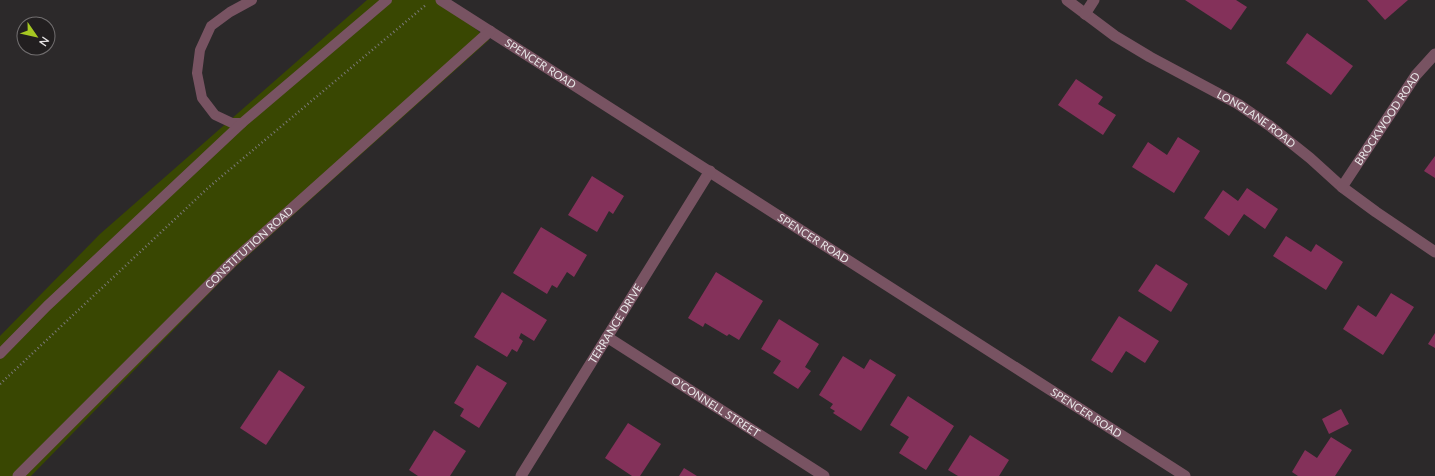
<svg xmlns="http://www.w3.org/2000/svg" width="1435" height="476" font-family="Lato,sans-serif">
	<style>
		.green { fill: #394702 }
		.building { fill: #84315a }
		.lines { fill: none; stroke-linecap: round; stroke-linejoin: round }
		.path { stroke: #7b797a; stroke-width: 2.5; stroke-dasharray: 1 3; stroke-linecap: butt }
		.service { stroke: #785362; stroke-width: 10 }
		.minor { stroke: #785362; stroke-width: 11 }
		.labels { text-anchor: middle; stroke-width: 3; stroke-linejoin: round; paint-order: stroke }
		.street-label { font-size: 11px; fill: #e7e5e6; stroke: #221f20 }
	</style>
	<rect width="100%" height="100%" fill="#2c292a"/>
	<polygon class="green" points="367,0 441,0 489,40 232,270 31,476 0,476 0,336 100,234"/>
	<g class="building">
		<polygon points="1185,0 1236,0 1247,7 1231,30"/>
		<polygon points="1367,0 1408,0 1385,20"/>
		<polygon points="1307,33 1353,66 1331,95 1286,63"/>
		<polygon points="1076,79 1103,97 1098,104 1116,115 1103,135 1058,105"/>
		<polygon points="1178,137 1200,151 1174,193 1132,167 1148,142 1167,155"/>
		<polygon points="1435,156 1435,178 1424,171"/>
		<polygon points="592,176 624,196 613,214 609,211 597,232 568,215"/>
		<polygon points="1247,188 1278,209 1265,229 1244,214 1229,236 1204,218 1223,190 1238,201"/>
		<polygon points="541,227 587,255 574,277 567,272 557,288 552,285 547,294 513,273"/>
		<polygon points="1286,236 1311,252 1316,244 1343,262 1326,290 1273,256"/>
		<polygon points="1156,264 1188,284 1171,312 1138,291"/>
		<polygon points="716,272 763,301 739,340 729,334 727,336 705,323 703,327 688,318"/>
		<polygon points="502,292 547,320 534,341 521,333 519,338 523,341 517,352 512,349 507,357 474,337"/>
		<polygon points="1391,293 1414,307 1383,355 1343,329 1358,305 1376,317"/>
		<polygon points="1119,316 1159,341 1145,363 1126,351 1112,373 1091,360"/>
		<polygon points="779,319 819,344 805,367 811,371 798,389 773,373 781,361 761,349"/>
		<polygon points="1435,333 1435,348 1428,344"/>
		<polygon points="843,356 864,369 870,359 896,375 861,431 833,413 835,411 830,408 833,404 819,395"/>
		<polygon points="477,365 507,383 479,428 460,416 464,409 454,403"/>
		<polygon points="279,370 305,387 266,445 240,428"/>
		<polygon points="908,396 954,426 926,470 899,453 909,437 890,425"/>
		<polygon points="1341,409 1349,424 1329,434 1322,419"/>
		<polygon points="628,423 661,444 640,476 632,476 605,458"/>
		<polygon points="434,430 466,451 450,476 418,476 409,470"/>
		<polygon points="970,435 1009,460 999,476 958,476 948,470"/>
		<polygon points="1331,437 1352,450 1335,476 1298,476 1292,472 1305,450 1317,458"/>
		<polygon points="684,468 697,476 679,476"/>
	</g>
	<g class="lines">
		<polyline class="path" points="0,384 209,187 427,4"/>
		<g class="service">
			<polyline points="252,0 230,12 211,26 200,50 197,73 202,98 215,115 232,123 242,123 387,0"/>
			<polyline points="0,354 47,306 242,123"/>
		</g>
		<g class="minor">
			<path id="s1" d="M441,0L1185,476"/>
			<path id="s2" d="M1067,0L1115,36L1150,57L1238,104L1270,126L1310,158L1342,187L1376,212L1435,252"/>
			<polyline points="1085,14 1094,0"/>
			<path id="s3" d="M1342,187L1416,75L1435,54"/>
			<path id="s4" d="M607,337L824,476"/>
			<path id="s5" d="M18,476L232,262L490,31"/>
			<path id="s6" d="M521,476L710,171"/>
		</g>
	</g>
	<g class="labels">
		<g class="street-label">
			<text dy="4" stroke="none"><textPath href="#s1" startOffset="118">SPENCER ROAD</textPath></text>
			<text dy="4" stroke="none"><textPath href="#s2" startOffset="224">LONGLANE ROAD</textPath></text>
			<text dy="4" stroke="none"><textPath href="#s3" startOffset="82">BROCKWOOD ROAD</textPath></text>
			<text dy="4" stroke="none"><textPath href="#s1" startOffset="442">SPENCER ROAD</textPath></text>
			<text dy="4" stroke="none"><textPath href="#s5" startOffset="325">CONSTITUTION ROAD</textPath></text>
			<text dy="4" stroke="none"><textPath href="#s6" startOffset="179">TERRANCE DRIVE</textPath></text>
			<text dy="4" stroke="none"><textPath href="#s4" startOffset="129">O'CONNELL STREET</textPath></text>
			<text dy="4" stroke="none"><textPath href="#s1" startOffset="766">SPENCER ROAD</textPath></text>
		</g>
	</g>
	<g transform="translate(36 36) rotate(124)"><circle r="19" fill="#221f20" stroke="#716e6f"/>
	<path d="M0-3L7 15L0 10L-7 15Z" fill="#a6c822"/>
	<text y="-6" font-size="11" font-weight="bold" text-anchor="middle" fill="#e7e5e6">N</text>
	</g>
</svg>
